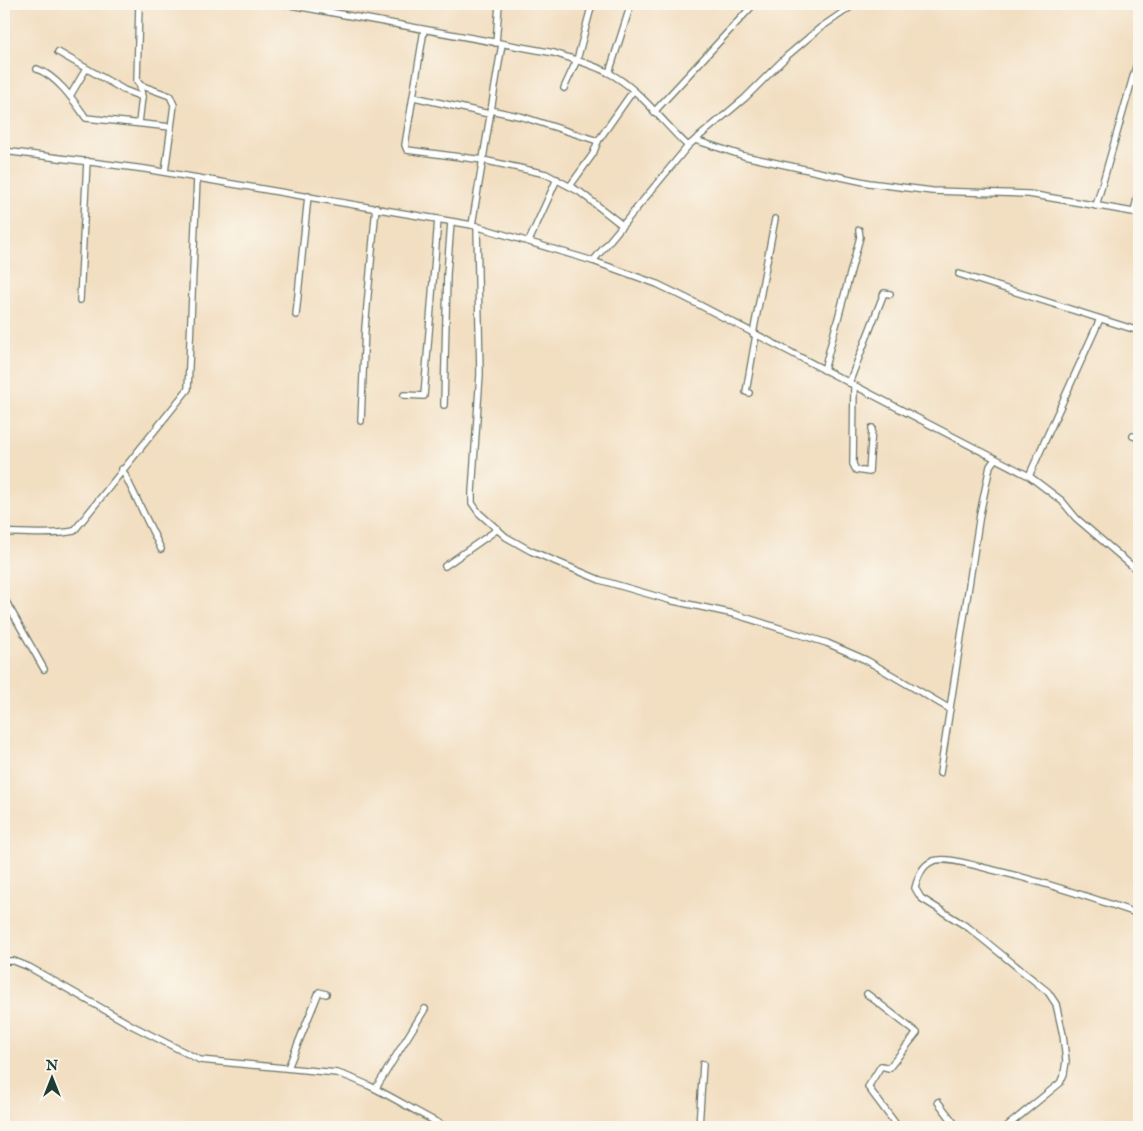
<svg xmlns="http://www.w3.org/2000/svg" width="1143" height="1131" font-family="'IM FELL English',serif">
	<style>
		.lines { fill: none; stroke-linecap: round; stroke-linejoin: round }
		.street-casing { stroke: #697565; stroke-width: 8 }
		.street { stroke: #fff; stroke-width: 5.5 }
	</style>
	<rect width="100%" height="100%" fill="#fbf7ec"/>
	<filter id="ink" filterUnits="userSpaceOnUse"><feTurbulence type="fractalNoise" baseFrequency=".02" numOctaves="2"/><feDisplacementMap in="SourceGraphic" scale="10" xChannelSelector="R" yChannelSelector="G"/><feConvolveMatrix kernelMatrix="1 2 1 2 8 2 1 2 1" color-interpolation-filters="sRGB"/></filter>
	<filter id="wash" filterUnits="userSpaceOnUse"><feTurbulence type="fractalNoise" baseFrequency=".0096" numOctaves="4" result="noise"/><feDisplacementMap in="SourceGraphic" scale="20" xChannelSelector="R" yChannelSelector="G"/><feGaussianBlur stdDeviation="1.12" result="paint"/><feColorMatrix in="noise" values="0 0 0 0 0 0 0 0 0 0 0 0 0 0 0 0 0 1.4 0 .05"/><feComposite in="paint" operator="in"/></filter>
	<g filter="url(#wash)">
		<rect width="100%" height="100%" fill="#f2dec1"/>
	</g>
	<g filter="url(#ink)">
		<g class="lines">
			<g class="street-casing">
				<g id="street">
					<polyline points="139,4 137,81 140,85 170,96 174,105 165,172"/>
					<path d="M285,4L554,53C572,59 592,64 609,73C640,89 662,122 688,146"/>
					<polyline points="424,30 405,145 407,150 483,160 546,174 580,192 622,225"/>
					<polyline points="496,43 499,4"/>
					<polyline points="58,52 124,90 142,97"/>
					<path d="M37,69C58,77 74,101 86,118L171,127"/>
					<polyline points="609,73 631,4"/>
					<polyline points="564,88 577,60 592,4"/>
					<polyline points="70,96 86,69"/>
					<polyline points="414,97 489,114"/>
					<polyline points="490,110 523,117 598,141 633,91"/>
					<polyline points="654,112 754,4"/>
					<polyline points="139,123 142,97 140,85"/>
					<polyline points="695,140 744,156 869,183 932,191 1029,194 1139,213"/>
					<polyline points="4,151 145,169 472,225 593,261 657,284 686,298 1029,476 1062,501 1076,518 1139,572"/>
					<polyline points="570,186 593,154 598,141"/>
					<polyline points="1096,206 1139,56"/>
					<polyline points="1134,212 1139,189"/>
					<polyline points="472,225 502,44"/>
					<polyline points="477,226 480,374 472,492 472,503 479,513 506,537 531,551 600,580 669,600 734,614 827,643 866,660 950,709"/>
					<polyline points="529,241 557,179"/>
					<polyline points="593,261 688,146 745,98 787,56 820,28 855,4"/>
					<polyline points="959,274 1139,331"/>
					<polyline points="80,300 87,161"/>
					<polyline points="296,315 308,196"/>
					<polyline points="753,334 775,219"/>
					<polyline points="824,370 860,237 859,230"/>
					<polyline points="849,383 884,293 890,294"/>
					<polyline points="854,386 853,464 856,470 869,472 872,428"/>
					<polyline points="749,393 746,392 756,335"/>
					<polyline points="404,395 424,396 438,219"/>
					<polyline points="444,405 447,274 451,222"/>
					<polyline points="361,421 365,328 376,207"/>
					<polyline points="1133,436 1139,438"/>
					<polyline points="122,469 161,549"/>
					<polyline points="1029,476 1100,319"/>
					<path d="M4,533C27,532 52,536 74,531L188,389L197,178"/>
					<polyline points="445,566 498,529"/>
					<polyline points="4,598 44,669"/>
					<polyline points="940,773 980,514 990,466 995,459"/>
					<path d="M4,961H14L29,967L133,1026L200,1060L337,1073C376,1085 409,1109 446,1127"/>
					<polyline points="867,994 917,1033 889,1068 881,1066 868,1087 895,1123 894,1127"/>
					<polyline points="288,1068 319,992 326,994"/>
					<polyline points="376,1088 425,1009"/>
					<polyline points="938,1102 957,1127"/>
					<polyline points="699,1127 703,1064"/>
					<path d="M1006,1127L1060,1083L1064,1074L1066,1061L1063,1035L1056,1004L1048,992L969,928L921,898L915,888C918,877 922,865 933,861C946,856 976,866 989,869C1041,881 1090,897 1139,914"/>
				</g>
			</g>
			<use href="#street" class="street"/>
		</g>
	</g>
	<rect width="1143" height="1131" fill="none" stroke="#fbf7ec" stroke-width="20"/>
	<g transform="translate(52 1078)" stroke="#fbf7ec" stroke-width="4" paint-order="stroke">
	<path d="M0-4L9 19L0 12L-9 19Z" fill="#1f3d34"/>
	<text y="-8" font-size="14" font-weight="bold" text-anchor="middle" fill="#1f3d34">N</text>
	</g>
</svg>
